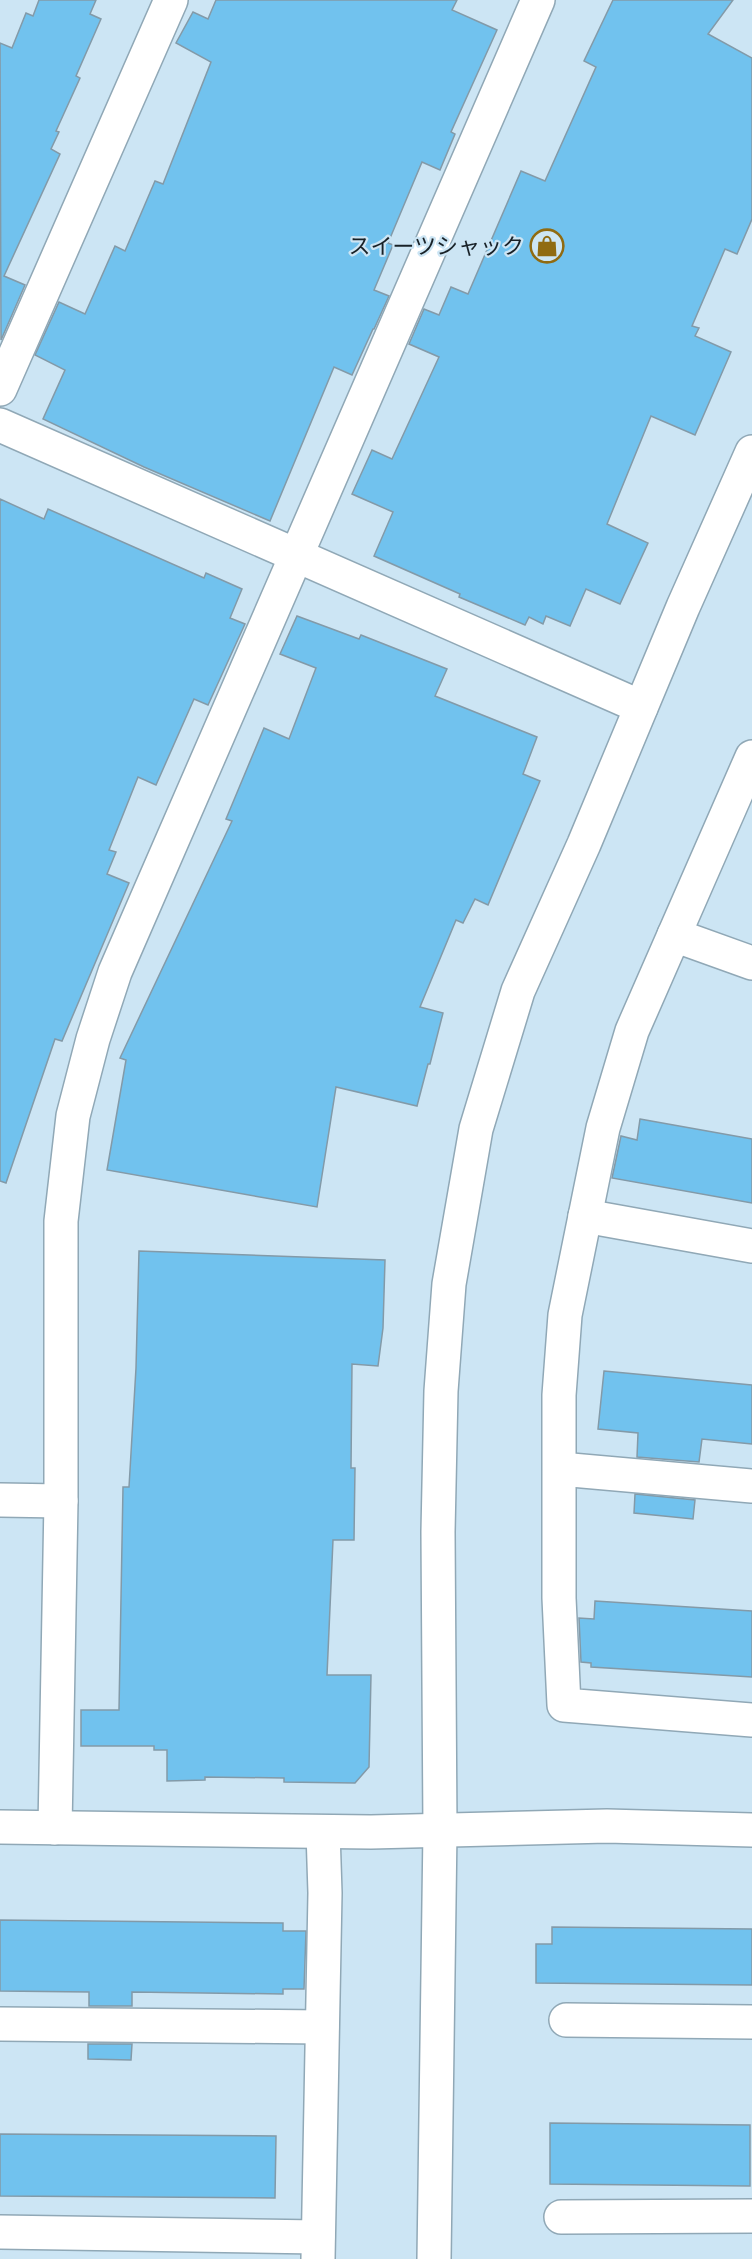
<svg xmlns="http://www.w3.org/2000/svg" width="752" height="2259" font-family="Commissioner,'Noto Sans JP',sans-serif">
	<style>
		.building { fill: #71c2ee; stroke: #839aa8; stroke-width: 1.5 }
		.lines { fill: none; stroke-linecap: round; stroke-linejoin: round }
		.minor-casing { stroke: #90a8b6; stroke-width: 36 }
		.minor { stroke: #fff; stroke-width: 33 }
		.labels { text-anchor: middle; stroke-width: 4.5; stroke-linejoin: round; paint-order: stroke }
		.poi-label { font-size: 22px; fill: #182127; stroke: #cce5f4; text-anchor: end }
	</style>
	<rect width="100%" height="100%" fill="#cce5f4"/>
	<g class="building">
		<polygon points="39,0 96,0 90,14 101,19 76,76 80,78 56,131 59,132 51,149 60,154 4,276 25,285 1,340 0,43 12,48 26,13 33,16"/>
		<polygon points="216,0 457,0 452,10 497,30 451,132 455,134 440,170 422,162 388,243 393,245 374,290 389,296 374,329 373,329 352,375 334,367 270,521 144,467 43,419 65,370 35,355 59,302 85,314 115,246 125,251 155,181 163,184 211,62 176,43 193,12 208,19"/>
		<polygon points="613,0 733,0 708,34 752,58 752,219 737,254 725,249 692,326 699,328 695,336 731,352 695,435 651,416 607,524 648,543 620,604 586,589 570,626 546,616 543,624 529,617 525,625 459,597 460,594 374,556 393,512 352,494 372,450 392,459 439,357 409,344 424,309 439,315 451,287 468,294 521,171 545,181 596,67 584,61"/>
		<polygon points="0,499 44,519 48,509 204,578 206,573 242,589 230,618 245,624 208,705 194,699 156,785 138,777 109,850 116,852 107,874 129,883 62,1041 55,1039 6,1183 0,1181"/>
		<polygon points="297,616 359,639 361,635 447,669 435,696 537,737 523,774 540,781 488,905 475,899 463,923 456,920 420,1007 443,1013 430,1064 428,1064 417,1106 336,1087 317,1207 107,1170 126,1060 120,1058 232,821 226,819 264,728 289,739 316,668 280,654"/>
		<polygon points="640,1119 752,1139 752,1203 612,1178 621,1136 637,1140"/>
		<polygon points="139,1251 385,1260 383,1328 378,1366 352,1364 351,1468 355,1468 354,1540 333,1540 327,1675 371,1675 369,1767 355,1783 284,1782 284,1778 205,1777 205,1780 167,1781 167,1750 154,1750 154,1746 81,1746 81,1710 119,1710 123,1487 129,1487 136,1368"/>
		<polygon points="604,1371 752,1385 752,1444 702,1439 699,1462 637,1457 638,1433 598,1429"/>
		<polygon points="635,1494 695,1500 693,1519 634,1513"/>
		<polygon points="595,1601 752,1611 752,1677 591,1667 591,1663 581,1662 579,1618 594,1619"/>
		<polygon points="0,1920 283,1923 283,1931 306,1931 304,1989 283,1989 283,1994 132,1992 132,2006 89,2006 89,1992 0,1991"/>
		<polygon points="552,1927 752,1929 752,1985 536,1983 536,1944 552,1944"/>
		<polygon points="88,2044 132,2044 131,2060 88,2059"/>
		<polygon points="550,2123 750,2125 750,2186 550,2184"/>
		<polygon points="0,2134 276,2136 275,2198 0,2196"/>
	</g>
	<g class="lines">
		<g class="minor-casing">
			<g id="minor">
				<polyline points="0,389 171,0"/>
				<polyline points="0,425 641,707"/>
				<polyline points="752,757 632,1031 603,1128 565,1315 559,1395 559,1598 564,1705 752,1720"/>
				<polyline points="674,935 752,963"/>
				<polyline points="585,1216 752,1246"/>
				<polyline points="560,1469 752,1486"/>
				<polyline points="0,1500 61,1501"/>
				<polyline points="0,1827 371,1832 607,1826 752,1830"/>
				<polyline points="55,1828 61,1501 61,1221 73,1116 93,1039 115,972 538,0"/>
				<polyline points="566,2020 752,2022"/>
				<polyline points="0,2024 322,2027"/>
				<polyline points="561,2217 752,2216"/>
				<polyline points="0,2232 318,2237"/>
				<polyline points="318,2259 325,1893 323,1832"/>
				<polyline points="434,2259 440,1830 438,1532 441,1391 449,1284 476,1129 518,991 584,844 683,607 752,452"/>
			</g>
		</g>
		<use href="#minor" class="minor"/>
	</g>
	<defs>
		<g id="shop-ring" transform="scale(1.725)"><circle r="9.5" fill="#cce5f4" stroke="#906b11" stroke-width="1.5"/><path d="M-5-2.5h2.3a2.7 3.5 0 0 1 5.4 0H5L5.5 6h-11ZM-1.5-2.5h3a1.5 2.3 0 0 0-3 0Z" fill="#906b11"/></g>
	</defs>
	<g fill-rule="evenodd">
		<use href="#shop-ring" x="547" y="246"/>
	</g>
	<g class="labels">
		<g class="poi-label">
			<text x="524" y="254">スイーツシャック</text>
		</g>
	</g>
</svg>
